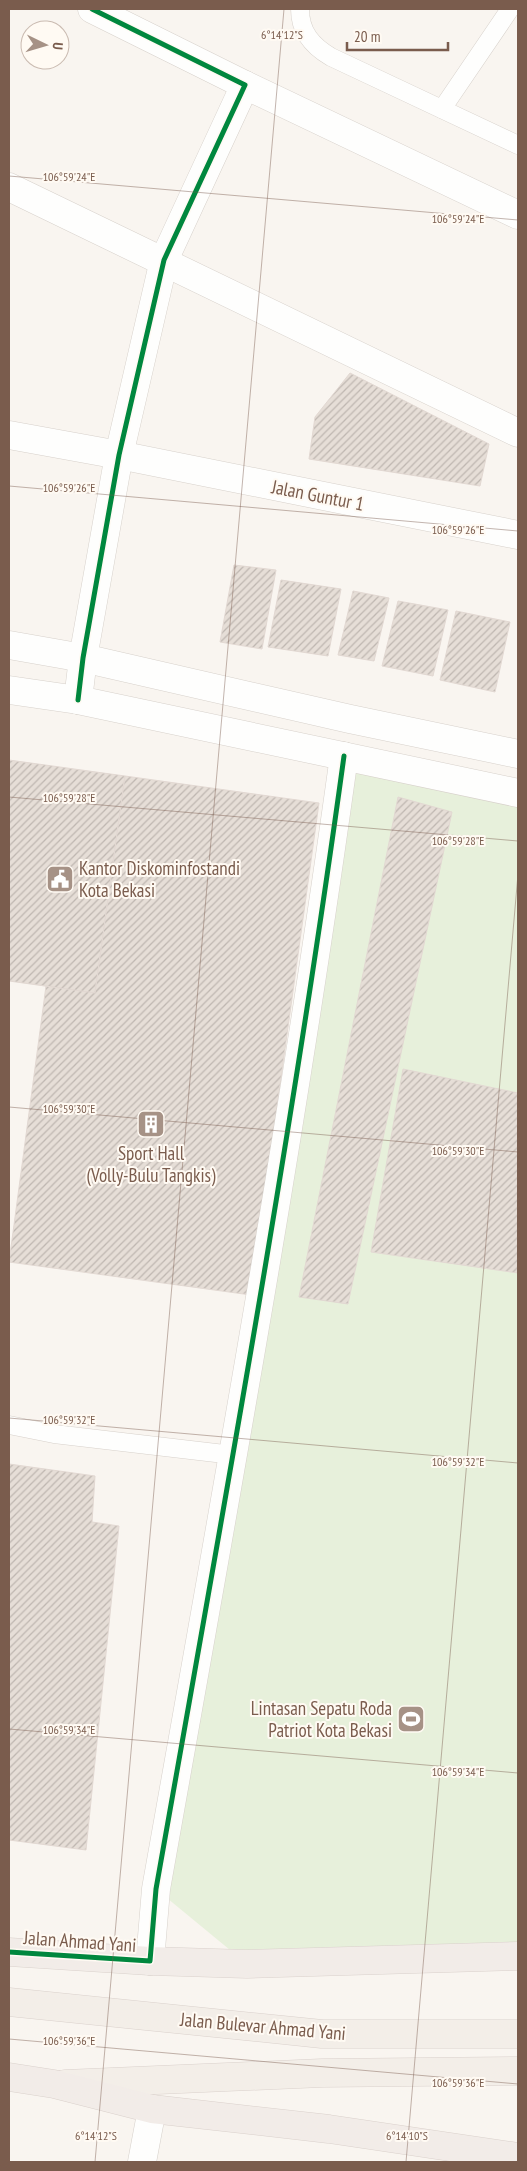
<svg xmlns="http://www.w3.org/2000/svg" width="527" height="2171" font-family="'PT Sans Narrow',sans-serif">
	<style>
		.park { fill: #e7f0db }
		.building { fill: url(#building-hatch); stroke: #e2d8d2 }
		.lines { fill: none; stroke-linecap: round; stroke-linejoin: round }
		.service-casing { stroke: #d7d1cb; stroke-width: 19 }
		.minor-casing { stroke: #d7d1cb; stroke-width: 29 }
		.primary-casing { stroke: #dad1cc; stroke-width: 29 }
		.trunk-casing { stroke: #dad1cc; stroke-width: 29 }
		.service { stroke: #fefefd; stroke-width: 18 }
		.minor { stroke: #fefefd; stroke-width: 28 }
		.primary { stroke: #f3eee8; stroke-width: 28 }
		.trunk { stroke: #f2ece8; stroke-width: 28 }
		.cycleway-casing { stroke: #fffaf3; stroke-width: 8 }
		.cycleway { stroke: #00873e; stroke-width: 5 }
		.ticks { fill: none; stroke: #7a5c4d; stroke-width: 1; stroke-opacity: 0.45 }
		.labels { text-anchor: middle; stroke-width: 4; stroke-linejoin: round; paint-order: stroke }
		.street-label { font-size: 19px; fill: #7a5c4d; stroke: #fffaf3 }
		.poi-label { font-size: 19px; fill: #7a5c4d; stroke: #fffaf3; text-anchor: start }
		.ticks-label { font-size: 12px; text-anchor: middle; fill: #7a5c4d; stroke: #fffaf3; stroke-width: 4; stroke-linejoin: round; paint-order: stroke }
	</style>
	<defs>
		<pattern id="building-hatch" width="6" height="6" patternUnits="userSpaceOnUse" patternTransform="scale(1.25)"><rect width="6" height="6" fill="#e6ded7"/><path d="M-1 1l2-2M0 6l6-6M5 7l2-2" fill="none" stroke="#bfb7b1"/></pattern>
	</defs>
	<rect width="100%" height="100%" fill="#f9f5f0"/>
	<polygon class="park" points="344,756 518,793 518,1956 247,1964 156,1889"/>
	<g class="building">
		<polygon points="350,373 489,444 480,486 309,459 315,417"/>
		<polygon points="234,565 276,570 262,649 220,642"/>
		<polygon points="281,580 341,589 328,656 268,647"/>
		<polygon points="353,591 389,598 374,661 338,655"/>
		<polygon points="398,601 448,610 433,676 382,666"/>
		<polygon points="456,611 510,622 495,692 440,680"/>
		<polygon points="9,760 125,776 95,993 9,981"/>
		<polygon points="125,776 319,803 251,1295 9,1262 46,986 95,993"/>
		<polygon points="398,797 452,812 348,1304 299,1297"/>
		<polygon points="403,1069 518,1093 518,1273 371,1252"/>
		<polygon points="9,1464 95,1476 92,1522 119,1526 86,1850 9,1840"/>
	</g>
	<g class="lines">
		<g class="service-casing">
			<g id="service">
				<path d="M300,9C300,32 312,46 331,57L518,145"/>
				<polyline points="442,109 510,9"/>
				<polyline points="9,1425 54,1434 233,1455"/>
			</g>
		</g>
		<g class="minor-casing">
			<g id="minor">
				<polyline points="245,85 518,215"/>
				<polyline points="9,187 518,433"/>
				<polyline points="9,435 119,455 518,535"/>
				<polyline points="9,645 83,658 350,719 518,754"/>
				<polyline points="9,690 78,700 518,793"/>
				<polyline points="78,700 83,658 119,455 164,260 245,85 92,9"/>
				<path d="M150,1961L156,1889C223,1512 292,1135 344,756"/>
				<polyline points="142,2162 152,2109"/>
			</g>
		</g>
		<g class="primary-casing">
			<g id="primary">
				<polyline points="9,2002 322,2034 518,2034"/>
				<polyline points="65,2084 322,2073 518,2071"/>
			</g>
		</g>
		<g class="trunk-casing">
			<g id="trunk">
				<polyline points="9,1952 150,1961 247,1964 518,1956"/>
				<polyline points="9,2077 54,2084 152,2109 329,2129 518,2157"/>
			</g>
		</g>
		<use href="#service" class="service"/>
		<use href="#minor" class="minor"/>
		<use href="#primary" class="primary"/>
		<use href="#trunk" class="trunk"/>
		<g class="cycleway-casing">
			<g id="cycleway">
				<polyline points="78,700 83,658 119,455 164,260 245,85 92,9"/>
				<path d="M9,1952L150,1961L156,1889C223,1512 292,1135 344,756"/>
			</g>
		</g>
		<use href="#cycleway" class="cycleway"/>
	</g>
	<path class="ticks" d="M9,176L518,220M9,486L518,531M9,797L518,841M9,1107L518,1152M9,1418L518,1463M9,1729L518,1773M9,2039L518,2084M95,2162L284,9M406,2162L518,874"/>
	<defs>
		<g id="civic-square" transform="scale(1.4375)"><rect x="-9" y="-9" width="18" height="18" rx="4" fill="#a69286" stroke="#fffaf3"/><path d="M-.6-6.5H3V-4.5H.6V-3L4-1V1h2V6H-6V1h2V-1L-.6-3ZM-1.2 2.5V6h2.4V2.5Z" fill="#fff"/></g>
		<g id="building-square" transform="scale(1.4375)"><rect x="-9" y="-9" width="18" height="18" rx="4" fill="#a69286" stroke="#fffaf3"/><path d="M-4-6H4V6H1V3H-1V6H-4ZM-2.5-4.3h1.7v1.8h-1.7ZM.8-4.3h1.7v1.8H.8ZM-2.5-1h1.7V.8h-1.7ZM.8-1h1.7V.8H.8Z" fill="#fff"/></g>
		<g id="stadium-square" transform="scale(1.4375)"><rect x="-9" y="-9" width="18" height="18" rx="4" fill="#a69286" stroke="#fffaf3"/><path d="M0-5a6.5 5 0 1 0 0 10a6.5 5 0 1 0 0-10ZM-3.5-1.8h7v3.6h-7Z" fill="#fff"/></g>
	</defs>
	<g fill-rule="evenodd">
		<use href="#civic-square" x="60" y="879"/>
		<use href="#building-square" x="151" y="1124"/>
		<use href="#stadium-square" x="411" y="1719"/>
	</g>
	<g class="labels">
		<g class="street-label">
			<text transform="translate(318 495) rotate(11)" y="7">Jalan Guntur 1</text>
			<text transform="translate(80 1941) rotate(4)" y="7">Jalan Ahmad Yani</text>
			<text transform="translate(263 2026) rotate(5)" y="7">Jalan Bulevar Ahmad Yani</text>
		</g>
		<g class="poi-label">
			<text x="79" y="875">Kantor Diskominfostandi<tspan x="79" dy="22">Kota Bekasi</tspan></text>
			<text x="151" y="1160" text-anchor="middle">Sport Hall<tspan x="151" dy="22">(Volly-Bulu Tangkis)</tspan></text>
			<text x="392" y="1715" text-anchor="end">Lintasan Sepatu Roda<tspan x="392" dy="22">Patriot Kota Bekasi</tspan></text>
		</g>
	</g>
	<g class="ticks-label">
		<text x="282" y="39">6°14'12"S</text>
		<text x="69" y="181">106°59'24"E</text>
		<text x="458" y="223">106°59'24"E</text>
		<text x="69" y="492">106°59'26"E</text>
		<text x="458" y="534">106°59'26"E</text>
		<text x="69" y="802">106°59'28"E</text>
		<text x="458" y="845">106°59'28"E</text>
		<text x="69" y="1113">106°59'30"E</text>
		<text x="458" y="1155">106°59'30"E</text>
		<text x="69" y="1424">106°59'32"E</text>
		<text x="458" y="1466">106°59'32"E</text>
		<text x="69" y="1734">106°59'34"E</text>
		<text x="458" y="1776">106°59'34"E</text>
		<text x="69" y="2045">106°59'36"E</text>
		<text x="458" y="2087">106°59'36"E</text>
		<text x="96" y="2140">6°14'12"S</text>
		<text x="407" y="2140">6°14'10"S</text>
	</g>
	<rect width="527" height="2171" fill="none" stroke="#7a5c4d" stroke-width="20"/>
	<g transform="translate(45 45) rotate(95)"><circle r="24" fill="#fffaf3" stroke="#cabbb1"/>
	<path d="M0-4L9 19L0 12L-9 19Z" fill="#a69286"/>
	<text y="-8" font-size="14" font-weight="bold" text-anchor="middle" fill="#7a5c4d">U</text>
	</g>
	<path d="M347 42v8h101v-8" fill="none" stroke="#7a5c4d" stroke-width="2.5"/>
	<text x="354" y="42" font-size="15" fill="#7a5c4d" stroke="#fffaf3" stroke-width="4" paint-order="stroke">20 m</text>
</svg>
